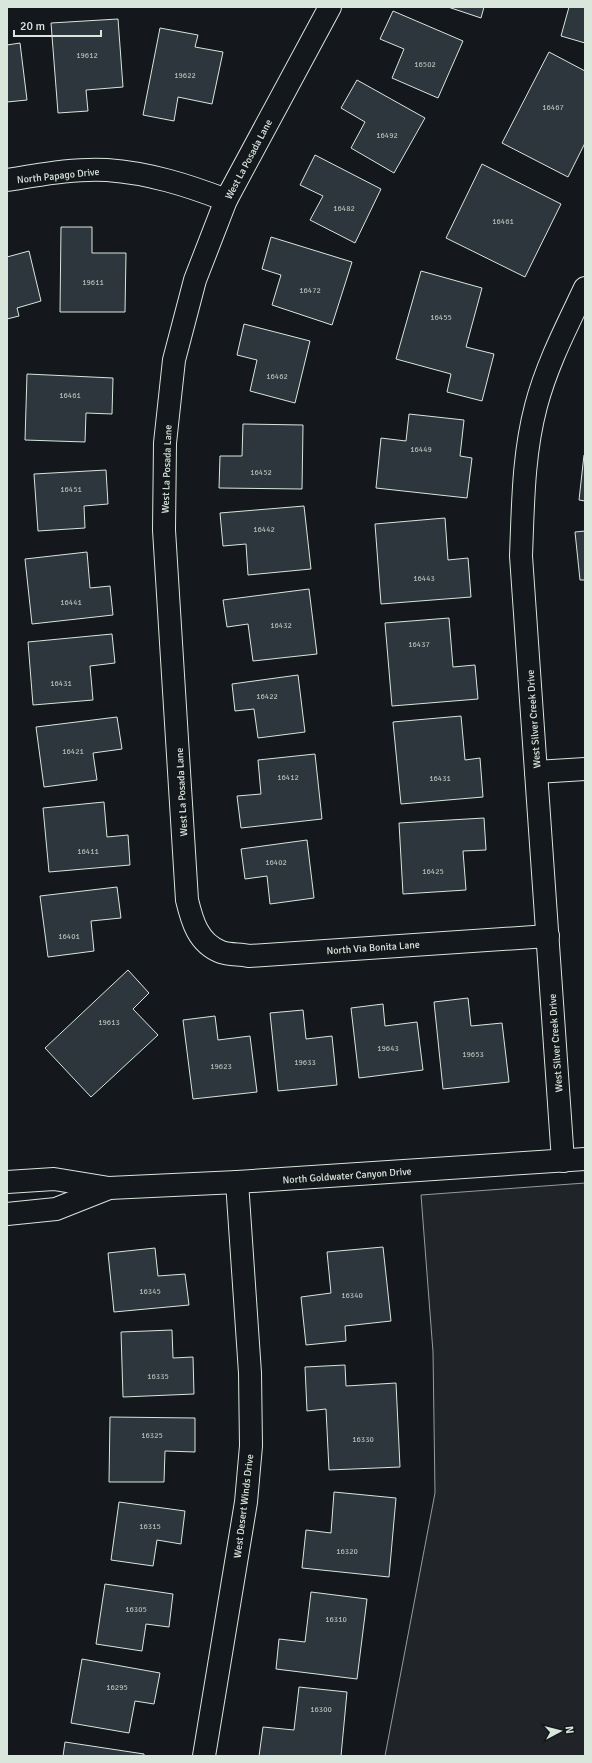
<svg xmlns="http://www.w3.org/2000/svg" width="592" height="1763" font-family="Signika,sans-serif">
	<style>
		.green { fill: #202428; stroke: #939e99 }
		.building { fill: #2c363c; stroke: #d8e6dc }
		.lines { fill: none; stroke-linecap: round; stroke-linejoin: round }
		.minor-casing { stroke: #d8e6dc; stroke-width: 24 }
		.minor { stroke: #14181c; stroke-width: 22 }
		.labels { text-anchor: middle; stroke-width: 3; stroke-linejoin: round; paint-order: stroke }
		.number-label { font-size: 8px; fill: #adbab4 }
		.street-label { font-size: 10px; fill: #d8e6dc; stroke: #14181c }
	</style>
	<rect width="100%" height="100%" fill="#14181c"/>
	<polygon class="green" points="585,1183 585,1756 385,1756 435,1493 433,1352 421,1195"/>
	<g class="building">
		<polygon points="448,7 484,7 481,18"/>
		<polygon points="569,7 585,7 585,43 561,36"/>
		<polygon points="393,11 463,41 438,98 392,78 404,49 380,39"/>
		<polygon points="118,19 123,87 86,90 88,111 58,113 51,23"/>
		<polygon points="160,28 198,35 195,47 223,52 212,104 178,97 174,121 143,115"/>
		<polygon points="20,43 27,100 7,102 7,45"/>
		<polygon points="549,52 585,71 585,143 568,177 502,143"/>
		<polygon points="357,80 425,118 394,173 351,148 365,122 341,108"/>
		<polygon points="315,155 381,189 355,243 310,220 323,196 300,185"/>
		<polygon points="482,164 561,204 525,277 446,238"/>
		<polygon points="61,227 92,227 92,253 126,253 125,312 60,312"/>
		<polygon points="271,237 352,262 332,325 272,305 281,275 262,269"/>
		<polygon points="29,251 41,301 17,308 19,316 7,319 7,257"/>
		<polygon points="421,271 482,288 466,347 494,354 482,401 447,392 451,374 396,359"/>
		<polygon points="244,324 310,341 295,403 250,391 257,360 237,355"/>
		<polygon points="27,374 113,378 112,414 86,413 85,442 25,440"/>
		<polygon points="409,414 464,420 460,456 472,458 467,498 376,488 381,438 406,441"/>
		<polygon points="243,424 303,425 302,489 219,488 220,456 242,456"/>
		<polygon points="584,455 585,455 585,501 579,500"/>
		<polygon points="106,470 108,504 84,506 85,528 38,531 34,474"/>
		<polygon points="304,506 311,569 248,575 246,544 223,546 220,513"/>
		<polygon points="445,518 448,560 468,558 471,597 381,604 375,524"/>
		<polygon points="585,531 585,580 580,580 575,532"/>
		<polygon points="87,552 90,588 110,586 113,615 32,624 25,559"/>
		<polygon points="309,589 317,654 253,661 248,624 227,627 223,600"/>
		<polygon points="449,618 453,667 475,665 478,699 392,706 385,623"/>
		<polygon points="112,634 115,663 90,666 93,700 33,705 28,642"/>
		<polygon points="298,675 305,732 258,738 254,709 235,711 232,684"/>
		<polygon points="461,716 465,760 480,758 483,797 401,804 393,722"/>
		<polygon points="117,717 122,749 93,753 97,780 44,787 36,727"/>
		<polygon points="315,754 322,819 241,828 237,796 261,794 258,760"/>
		<polygon points="104,802 107,837 128,835 130,865 49,872 43,808"/>
		<polygon points="484,818 486,850 463,851 466,890 403,894 399,823"/>
		<polygon points="307,840 314,898 270,904 267,876 245,879 241,849"/>
		<polygon points="117,887 121,918 91,921 94,951 48,957 40,896"/>
		<polygon points="128,970 149,993 133,1009 158,1035 91,1097 45,1048"/>
		<polygon points="468,998 471,1026 502,1023 509,1082 443,1089 434,1002"/>
		<polygon points="383,1004 385,1026 417,1022 423,1070 359,1078 351,1008"/>
		<polygon points="303,1010 306,1039 332,1036 337,1085 278,1091 270,1013"/>
		<polygon points="215,1016 218,1040 250,1036 257,1092 193,1099 183,1020"/>
		<polygon points="383,1247 391,1321 345,1326 346,1341 306,1345 301,1297 331,1293 327,1252"/>
		<polygon points="155,1248 158,1276 185,1274 189,1305 114,1312 108,1253"/>
		<polygon points="172,1330 173,1358 193,1357 194,1394 123,1397 121,1332"/>
		<polygon points="345,1365 346,1386 396,1383 400,1467 329,1470 326,1409 307,1411 305,1367"/>
		<polygon points="110,1417 195,1418 195,1452 165,1451 164,1482 109,1482"/>
		<polygon points="334,1492 396,1498 389,1577 302,1568 306,1530 331,1533"/>
		<polygon points="119,1502 185,1511 181,1544 157,1540 153,1566 111,1560"/>
		<polygon points="105,1584 173,1594 169,1627 146,1624 142,1651 96,1644"/>
		<polygon points="311,1592 367,1599 357,1679 276,1669 279,1639 305,1642"/>
		<polygon points="82,1659 160,1673 154,1704 135,1701 129,1733 71,1723"/>
		<polygon points="299,1687 347,1692 341,1756 259,1756 263,1727 294,1730"/>
		<polygon points="65,1742 144,1754 144,1756 63,1756"/>
	</g>
	<g class="lines">
		<g class="minor-casing">
			<g id="minor">
				<path d="M330,7L226,200L195,280L174,360L165,443L164,530L187,900C192,921 198,943 221,952C229,955 240,954 249,956L548,936"/>
				<path d="M7,180C39,175 75,168 107,170C149,173 187,185 226,200"/>
				<polyline points="536,772 585,769"/>
				<path d="M563,1161L521,556C523,506 523,455 536,406C547,364 567,326 585,288"/>
				<polyline points="7,1182 54,1179 109,1188 237,1182 585,1159"/>
				<polyline points="7,1214 56,1209 109,1188"/>
				<polyline points="204,1756 246,1502 251,1446 250,1373 237,1182"/>
			</g>
		</g>
		<use href="#minor" class="minor"/>
	</g>
	<g class="labels">
		<g class="number-label">
			<text x="87" y="58">19612</text>
			<text x="425" y="67">16502</text>
			<text x="185" y="78">19622</text>
			<text x="553" y="110">16467</text>
			<text x="387" y="138">16492</text>
			<text x="344" y="211">16482</text>
			<text x="503" y="224">16461</text>
			<text x="93" y="285">19611</text>
			<text x="310" y="293">16472</text>
			<text x="441" y="320">16455</text>
			<text x="277" y="379">16462</text>
			<text x="70" y="398">16461</text>
			<text x="421" y="452">16449</text>
			<text x="261" y="475">16452</text>
			<text x="71" y="492">16451</text>
			<text x="264" y="532">16442</text>
			<text x="424" y="581">16443</text>
			<text x="71" y="605">16441</text>
			<text x="281" y="628">16432</text>
			<text x="419" y="647">16437</text>
			<text x="61" y="686">16431</text>
			<text x="267" y="699">16422</text>
			<text x="73" y="754">16421</text>
			<text x="288" y="780">16412</text>
			<text x="440" y="781">16431</text>
			<text x="88" y="854">16411</text>
			<text x="276" y="865">16402</text>
			<text x="433" y="874">16425</text>
			<text x="69" y="939">16401</text>
			<text x="109" y="1025">19613</text>
			<text x="388" y="1051">19643</text>
			<text x="473" y="1057">19653</text>
			<text x="305" y="1065">19633</text>
			<text x="221" y="1069">19623</text>
			<text x="150" y="1294">16345</text>
			<text x="352" y="1298">16340</text>
			<text x="158" y="1379">16335</text>
			<text x="152" y="1438">16325</text>
			<text x="363" y="1442">16330</text>
			<text x="150" y="1529">16315</text>
			<text x="347" y="1554">16320</text>
			<text x="136" y="1612">16305</text>
			<text x="336" y="1622">16310</text>
			<text x="117" y="1690">16295</text>
			<text x="321" y="1712">16300</text>
		</g>
		<g class="street-label">
			<text transform="translate(248 159) rotate(-62)" y="4">West La Posada Lane</text>
			<text transform="translate(58 175) rotate(-6)" y="4">North Papago Drive</text>
			<text transform="translate(166 469) rotate(-88)" y="4">West La Posada Lane</text>
			<text transform="translate(533 719) rotate(-94)" y="4">West Silver Creek Drive</text>
			<text transform="translate(181 792) rotate(-93)" y="4">West La Posada Lane</text>
			<text transform="translate(373 947) rotate(-4)" y="4">North Via Bonita Lane</text>
			<text transform="translate(555 1043) rotate(-94)" y="4">West Silver Creek Drive</text>
			<text transform="translate(347 1175) rotate(-4)" y="4">North Goldwater Canyon Drive</text>
			<text transform="translate(243 1506) rotate(-83)" y="4">West Desert Winds Drive</text>
		</g>
	</g>
	<rect width="592" height="1763" fill="none" stroke="#d8e6dc" stroke-width="16"/>
	<g transform="translate(560 1731) rotate(83)" stroke="#14181c" stroke-width="3" paint-order="stroke">
	<path d="M0-3L7 15L0 10L-7 15Z" fill="#d8e6dc"/>
	<text y="-6" font-size="11" font-weight="bold" text-anchor="middle" fill="#d8e6dc">N</text>
	</g>
	<path d="M14 30v6h87v-6" fill="none" stroke="#d8e6dc" stroke-width="2"/>
	<text x="20" y="30" font-size="12" fill="#d8e6dc" stroke="#14181c" stroke-width="3" paint-order="stroke">20 m</text>
</svg>
